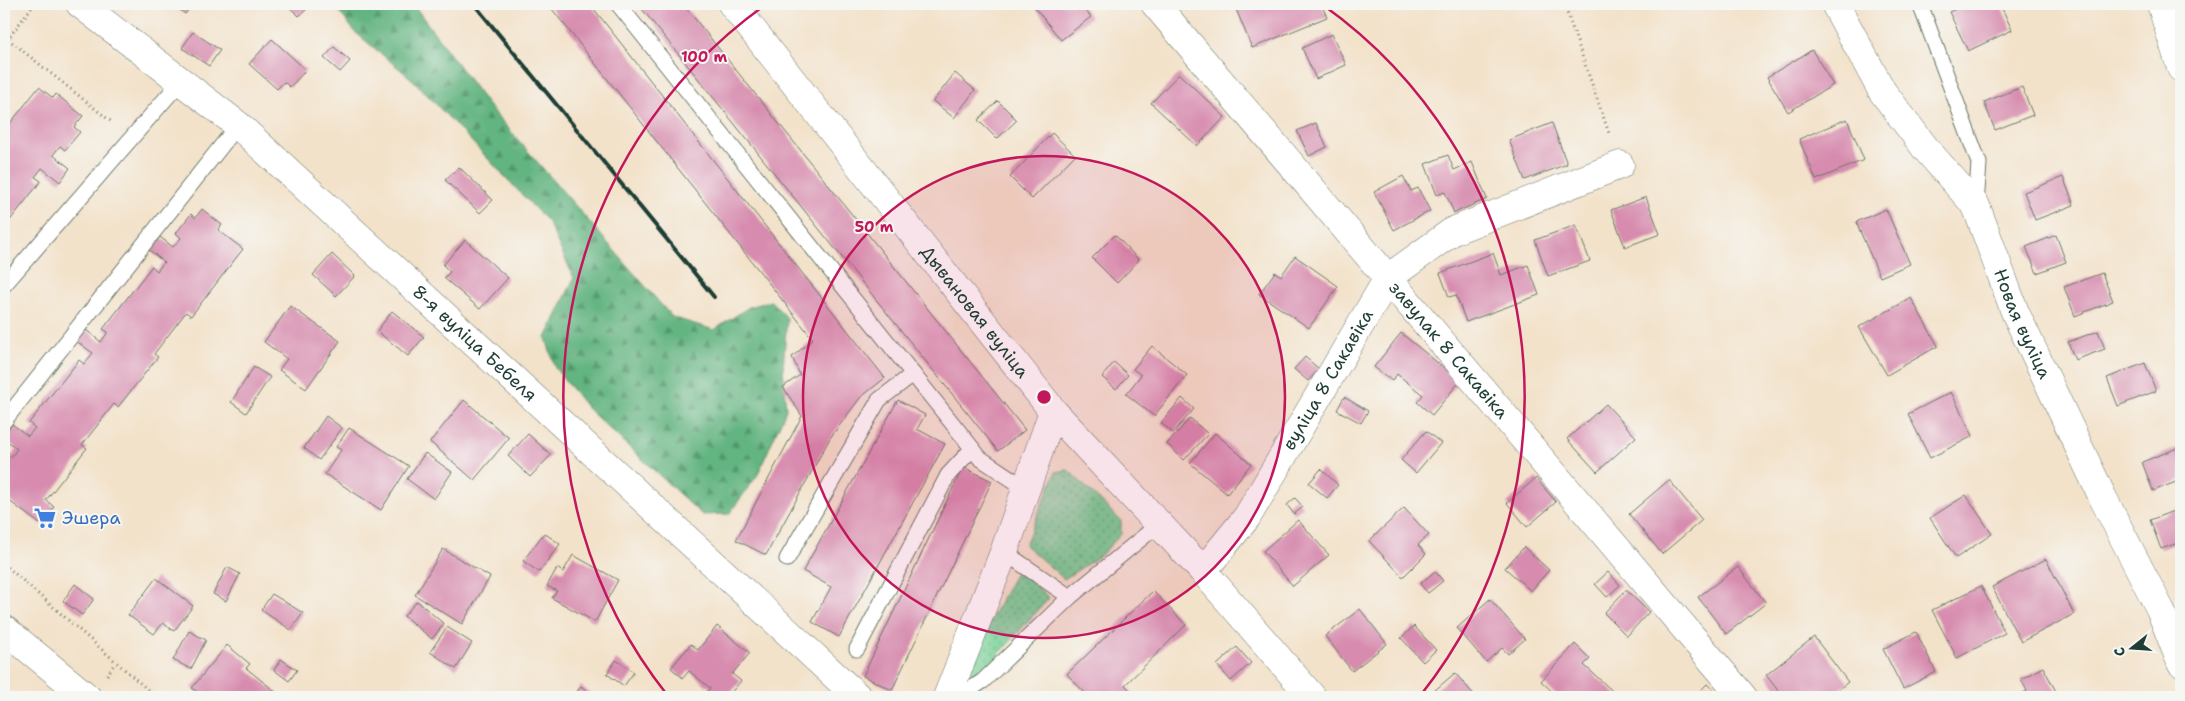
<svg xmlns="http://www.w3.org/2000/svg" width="2185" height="701" font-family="'Shantell Sans',sans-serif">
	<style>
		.grass { fill: url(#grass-dots); stroke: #4c8866 }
		.forest { fill: url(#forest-firs); stroke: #40785a }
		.building { fill: #d78caf }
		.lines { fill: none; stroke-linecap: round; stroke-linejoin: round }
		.service-casing { stroke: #697768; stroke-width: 17 }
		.minor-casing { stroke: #697768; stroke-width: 29 }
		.secondary-casing { stroke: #697768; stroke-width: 29 }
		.path { stroke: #697768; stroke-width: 3; stroke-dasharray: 1 4; stroke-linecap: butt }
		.service { stroke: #fff; stroke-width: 15 }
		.minor { stroke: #fff; stroke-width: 28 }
		.secondary { stroke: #fff; stroke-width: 28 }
		.rail { stroke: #1f3d34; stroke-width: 4 }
		.ring { fill: none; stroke: #c2185b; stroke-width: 2.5 }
		.labels { text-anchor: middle; stroke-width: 4; stroke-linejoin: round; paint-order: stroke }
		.street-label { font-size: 18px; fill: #1f3d34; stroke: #f6f6f2 }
		.shop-label { font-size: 18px; fill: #366cbe; stroke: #f6f6f2; text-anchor: start }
		.centre { fill: #c2185b; stroke: #f6f6f2; stroke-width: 2.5 }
		.ring-label { font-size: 15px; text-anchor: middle; font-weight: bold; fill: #c2185b; stroke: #f6f6f2; stroke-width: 4; stroke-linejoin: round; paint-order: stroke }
	</style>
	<defs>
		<pattern id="grass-dots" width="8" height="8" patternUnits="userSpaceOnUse" patternTransform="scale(1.25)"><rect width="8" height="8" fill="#79d297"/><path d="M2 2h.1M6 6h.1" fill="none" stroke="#63ac7c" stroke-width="1.8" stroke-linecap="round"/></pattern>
		<pattern id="forest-firs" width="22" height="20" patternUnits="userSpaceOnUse" patternTransform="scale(1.25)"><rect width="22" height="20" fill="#62b480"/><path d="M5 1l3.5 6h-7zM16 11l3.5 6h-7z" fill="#50946a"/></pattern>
	</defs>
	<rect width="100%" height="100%" fill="#f6f6f2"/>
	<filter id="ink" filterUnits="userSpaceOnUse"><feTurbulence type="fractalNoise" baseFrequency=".02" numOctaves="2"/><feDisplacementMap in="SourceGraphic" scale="10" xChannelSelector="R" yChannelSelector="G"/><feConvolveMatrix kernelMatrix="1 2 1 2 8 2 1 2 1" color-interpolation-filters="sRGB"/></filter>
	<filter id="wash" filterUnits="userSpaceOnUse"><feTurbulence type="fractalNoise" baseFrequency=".0096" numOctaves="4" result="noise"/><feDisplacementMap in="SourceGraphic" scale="20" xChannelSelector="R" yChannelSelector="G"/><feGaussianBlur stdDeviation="1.12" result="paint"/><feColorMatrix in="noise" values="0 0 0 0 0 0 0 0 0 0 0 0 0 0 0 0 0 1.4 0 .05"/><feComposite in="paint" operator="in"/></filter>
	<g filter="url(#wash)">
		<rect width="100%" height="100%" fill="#f3e2ca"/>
		<g class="grass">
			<polygon points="1068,470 1121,521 1121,534 1101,555 1064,579 1025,545 1056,472"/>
			<polygon points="1018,569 1049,598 990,664 966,678 965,667"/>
		</g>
		<polygon class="forest" points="333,4 413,4 487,104 672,317 714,330 749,307 771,301 787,318 783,369 786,410 757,476 729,514 702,515 587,408 555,368 546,338 574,278 548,222 413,80 356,33"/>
		<g id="blocks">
			<g class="building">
				<polygon points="172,4 193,4 185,14"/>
				<polygon points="286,4 306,4 309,7 299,16"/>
				<polygon points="548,4 590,4 885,378 860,398 830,438 766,555 736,540 802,416 783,387 800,375 792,357 813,339"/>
				<polygon points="638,4 683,4 1025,430 998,451"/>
				<polygon points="1032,4 1080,4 1091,17 1061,40"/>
				<polygon points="1234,4 1321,4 1327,17 1252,48"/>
				<polygon points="1967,4 2000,4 2012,30 1968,51 1949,12"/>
				<polygon points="193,32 220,50 209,66 182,48"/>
				<polygon points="1332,34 1346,65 1316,79 1302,48"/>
				<polygon points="272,39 306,70 290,87 284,82 277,89 249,64"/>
				<polygon points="334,47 350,61 340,72 324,58"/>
				<polygon points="1812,50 1833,85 1788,112 1767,77"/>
				<polygon points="955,73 975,90 954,118 933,101"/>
				<polygon points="1179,74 1225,117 1197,146 1151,103"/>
				<polygon points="39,87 53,98 56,94 83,116 74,127 80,132 65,150 60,146 53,155 70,168 60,182 42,168 35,177 41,181 4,228 4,131"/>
				<polygon points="2022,87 2033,115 1995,130 1984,102"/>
				<polygon points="998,101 1017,120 997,139 978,120"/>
				<polygon points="1847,119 1864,160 1816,180 1799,139"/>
				<polygon points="1316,123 1327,147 1309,156 1297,131"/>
				<polygon points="1552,123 1567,164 1525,180 1509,140"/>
				<polygon points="1052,133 1075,155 1032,199 1010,177"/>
				<polygon points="1448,155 1454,170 1472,162 1487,199 1454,213 1445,192 1437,195 1425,164"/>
				<polygon points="459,167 493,200 480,213 445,180"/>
				<polygon points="1403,176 1411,191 1418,188 1430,211 1394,230 1374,192"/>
				<polygon points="2063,177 2074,205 2035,220 2024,192"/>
				<polygon points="1646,197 1660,234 1625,247 1611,210"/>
				<polygon points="202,209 222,225 218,230 243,249 191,316 186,312 154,354 158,357 118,407 114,404 82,445 87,448 46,500 54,507 40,524 8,500 5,503 4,502 4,455 5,453 11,457 17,449 4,438 4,434 12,424 28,436 35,428 29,423 79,360 84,364 93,353 76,341 85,329 101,342 108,332 103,329 152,266 157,271 164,262 149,250 160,237 173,247 181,238 176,233 191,214 195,218"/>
				<polygon points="1886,209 1910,264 1880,277 1856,222"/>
				<polygon points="1576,225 1590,261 1548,276 1535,240"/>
				<polygon points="1115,235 1139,260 1117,283 1092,258"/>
				<polygon points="2056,235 2066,262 2037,273 2026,247"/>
				<polygon points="465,240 508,278 480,309 444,278 450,272 443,265"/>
				<polygon points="1493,253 1501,275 1528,265 1539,295 1466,322 1456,295 1449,297 1440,273"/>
				<polygon points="332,254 355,276 336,296 313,275"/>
				<polygon points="1295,256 1338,286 1309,328 1259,294 1275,272 1281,276"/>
				<polygon points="2102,273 2113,301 2075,316 2064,287"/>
				<polygon points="1911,298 1938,346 1887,375 1859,327"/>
				<polygon points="290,306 340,341 306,389 279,370 287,359 264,342"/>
				<polygon points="392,311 424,337 408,356 377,331"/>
				<polygon points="2098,331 2105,349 2075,360 2068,342"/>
				<polygon points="1401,333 1460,381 1432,415 1417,402 1423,395 1397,374 1392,381 1374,367"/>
				<polygon points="1152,346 1187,375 1154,416 1126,394 1141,375 1133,369"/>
				<polygon points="1305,357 1319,369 1308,381 1294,369"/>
				<polygon points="1114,362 1128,375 1116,389 1102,377"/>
				<polygon points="2145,363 2156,391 2118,406 2107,378"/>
				<polygon points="254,367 270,377 246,413 231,402"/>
				<polygon points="1951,392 1973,436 1930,458 1908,414"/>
				<polygon points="1344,397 1368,411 1361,423 1337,410"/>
				<polygon points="1182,398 1194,409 1173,433 1161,423"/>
				<polygon points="464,400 509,438 474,480 430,442"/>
				<polygon points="898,400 925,415 917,429 945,444 839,637 812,622 831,587 803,571"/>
				<polygon points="1606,404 1636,437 1597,472 1567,439"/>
				<polygon points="326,416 342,428 319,460 304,448"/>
				<polygon points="1190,418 1208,434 1184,460 1167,444"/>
				<polygon points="349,428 409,466 381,510 325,474 341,450 336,447"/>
				<polygon points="1426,431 1441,443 1416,473 1401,460"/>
				<polygon points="1215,433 1251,464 1227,494 1190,463"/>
				<polygon points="528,434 551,455 530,477 508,456"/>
				<polygon points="2180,447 2181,480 2153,491 2142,462"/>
				<polygon points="425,453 452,472 434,499 407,479"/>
				<polygon points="963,467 992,481 892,690 863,676"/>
				<polygon points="1321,469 1338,485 1327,498 1309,483"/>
				<polygon points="1536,478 1556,502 1527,527 1507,503"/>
				<polygon points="1669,480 1702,520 1662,554 1629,514"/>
				<polygon points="1966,495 1992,534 1956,558 1930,518"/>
				<polygon points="1295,498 1303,507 1294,514 1287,505"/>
				<polygon points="1404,508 1429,535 1418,545 1426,554 1403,577 1369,541"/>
				<polygon points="2176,510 2181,523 2181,542 2161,549 2150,520"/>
				<polygon points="1298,520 1329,555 1293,586 1263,551"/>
				<polygon points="544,533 560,544 539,572 523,561"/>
				<polygon points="1524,547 1549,570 1531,591 1505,568"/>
				<polygon points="443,549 490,577 462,624 415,595"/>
				<polygon points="573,555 618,580 595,622 552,598 557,591 547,586 557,568 563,572"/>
				<polygon points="2046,559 2074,614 2021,642 1992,587"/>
				<polygon points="227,567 240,574 226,601 213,594"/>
				<polygon points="1738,567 1766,603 1726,634 1698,597"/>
				<polygon points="1435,571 1443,581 1428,593 1420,584"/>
				<polygon points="1608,572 1620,585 1607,597 1595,584"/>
				<polygon points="156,578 193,606 174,631 163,623 154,634 128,615"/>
				<polygon points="75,584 94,599 82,615 63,601"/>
				<polygon points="1981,586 2005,633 1957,658 1932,610"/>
				<polygon points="1626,590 1649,612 1627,636 1604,613"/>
				<polygon points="1153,591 1186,625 1125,685 1137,697 1089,697 1067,674"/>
				<polygon points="272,594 303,613 291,630 261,610"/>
				<polygon points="1490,599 1525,639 1508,654 1502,648 1486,662 1457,628"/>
				<polygon points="417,601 444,624 432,639 404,616"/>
				<polygon points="1360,609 1387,644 1352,671 1325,636"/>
				<polygon points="717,626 750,653 732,674 741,681 727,697 702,697 710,688 689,671 683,678 671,668 691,644 698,650"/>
				<polygon points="1414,626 1436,650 1423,662 1401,638"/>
				<polygon points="447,627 472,643 456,669 430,652"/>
				<polygon points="189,631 206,640 191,669 173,660"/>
				<polygon points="1916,632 1936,672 1903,689 1883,649"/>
				<polygon points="1814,637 1848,682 1829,697 1783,697 1766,675"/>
				<polygon points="1575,644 1590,659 1584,665 1619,697 1554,697 1556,695 1541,681"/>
				<polygon points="227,645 250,664 246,668 277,693 273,697 203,697 192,688"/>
				<polygon points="1237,647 1251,663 1231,681 1217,665"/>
				<polygon points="281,659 297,670 289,681 274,670"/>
				<polygon points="616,660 634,672 624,686 607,674"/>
				<polygon points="2043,667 2059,697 2016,697 2027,691 2021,679"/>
				<polygon points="1455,673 1476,697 1427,697"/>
				<polygon points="1707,684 1721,697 1694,697"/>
				<polygon points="581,686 592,694 590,697 573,697"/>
			</g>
		</g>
	</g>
	<g filter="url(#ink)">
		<use href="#blocks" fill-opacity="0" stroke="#697768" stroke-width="1"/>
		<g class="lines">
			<g class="service-casing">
				<g id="service">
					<polyline points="618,4 980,458 1025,488"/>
					<polyline points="1920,4 1979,163 1976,206"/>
					<polyline points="4,285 181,81"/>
					<polyline points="4,421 238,125"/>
					<polyline points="1004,552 1070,597"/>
					<polyline points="787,559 879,400 913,374"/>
					<polyline points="857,649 948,475 972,449"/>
					<polyline points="958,697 983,681 1070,597 1159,524"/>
				</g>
			</g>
			<g class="minor-casing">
				<g id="minor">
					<path id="s1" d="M80,4L238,125L858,697"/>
					<path id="s2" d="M732,4L1053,411L1203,571L1312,697"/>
					<path id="s3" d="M1155,4L1743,697"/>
					<path id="s4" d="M1835,4L1882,91L1926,149L1976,206L2015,312L2103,498L2160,609L2181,663"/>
					<polyline points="2161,4 2181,68"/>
					<path id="s5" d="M1203,571L1247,517L1388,278L1453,231L1620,165"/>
					<polyline points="947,697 1004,552 1053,411"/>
				</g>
			</g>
			<g class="secondary-casing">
				<polyline id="secondary" points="4,629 87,697"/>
			</g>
			<g class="path">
				<polyline points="1564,4 1610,136"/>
				<polyline points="8,39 113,123"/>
				<polyline points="4,44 34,4"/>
				<polyline points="4,564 156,697"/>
				<polyline points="107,675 115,663"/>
			</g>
			<use href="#service" class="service"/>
			<use href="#minor" class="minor"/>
			<use href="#secondary" class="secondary"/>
			<polyline class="rail" points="474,4 714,297"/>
		</g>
	</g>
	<circle cx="1044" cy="397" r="241" fill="#c2185b" fill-opacity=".12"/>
	<g class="ring">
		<circle cx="1044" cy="397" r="241"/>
		<path d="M668 696A481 481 0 0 1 765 5M1323 5A481 481 0 0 1 1420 696"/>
	</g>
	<defs>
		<g id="supermarket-bare" transform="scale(1.725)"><path d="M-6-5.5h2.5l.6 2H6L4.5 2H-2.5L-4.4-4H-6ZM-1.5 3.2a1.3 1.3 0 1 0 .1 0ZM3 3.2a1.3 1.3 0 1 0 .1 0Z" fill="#3f7fe0" stroke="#f6f6f2" stroke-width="2.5" paint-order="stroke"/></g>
	</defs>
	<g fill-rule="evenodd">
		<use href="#supermarket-bare" x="45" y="518"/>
	</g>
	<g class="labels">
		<g class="street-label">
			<text dy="6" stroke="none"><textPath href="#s2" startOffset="392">Дывановая вуліца</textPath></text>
			<text dy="6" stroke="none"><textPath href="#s4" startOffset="374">Новая вуліца</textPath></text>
			<text dy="6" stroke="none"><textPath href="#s1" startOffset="521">8-я вуліца Бебеля</textPath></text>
			<text dy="6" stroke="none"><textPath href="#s3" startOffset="454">завулак 8 Сакавіка</textPath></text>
			<text dy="6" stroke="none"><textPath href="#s5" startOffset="229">вуліца 8 Сакавіка</textPath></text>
		</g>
		<g class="shop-label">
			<text x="62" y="524">Эшера</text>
		</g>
	</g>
	<circle cx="1044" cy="397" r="8" class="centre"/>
	<g class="ring-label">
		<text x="704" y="62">100 m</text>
		<text x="874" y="232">50 m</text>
	</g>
	<rect width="2185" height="701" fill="none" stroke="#f6f6f2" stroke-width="20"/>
	<g transform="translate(2132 648) rotate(253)" stroke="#f6f6f2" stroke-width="4" paint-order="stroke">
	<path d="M0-4L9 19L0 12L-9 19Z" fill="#1f3d34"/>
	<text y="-8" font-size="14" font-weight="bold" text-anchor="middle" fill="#1f3d34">С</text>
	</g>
</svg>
